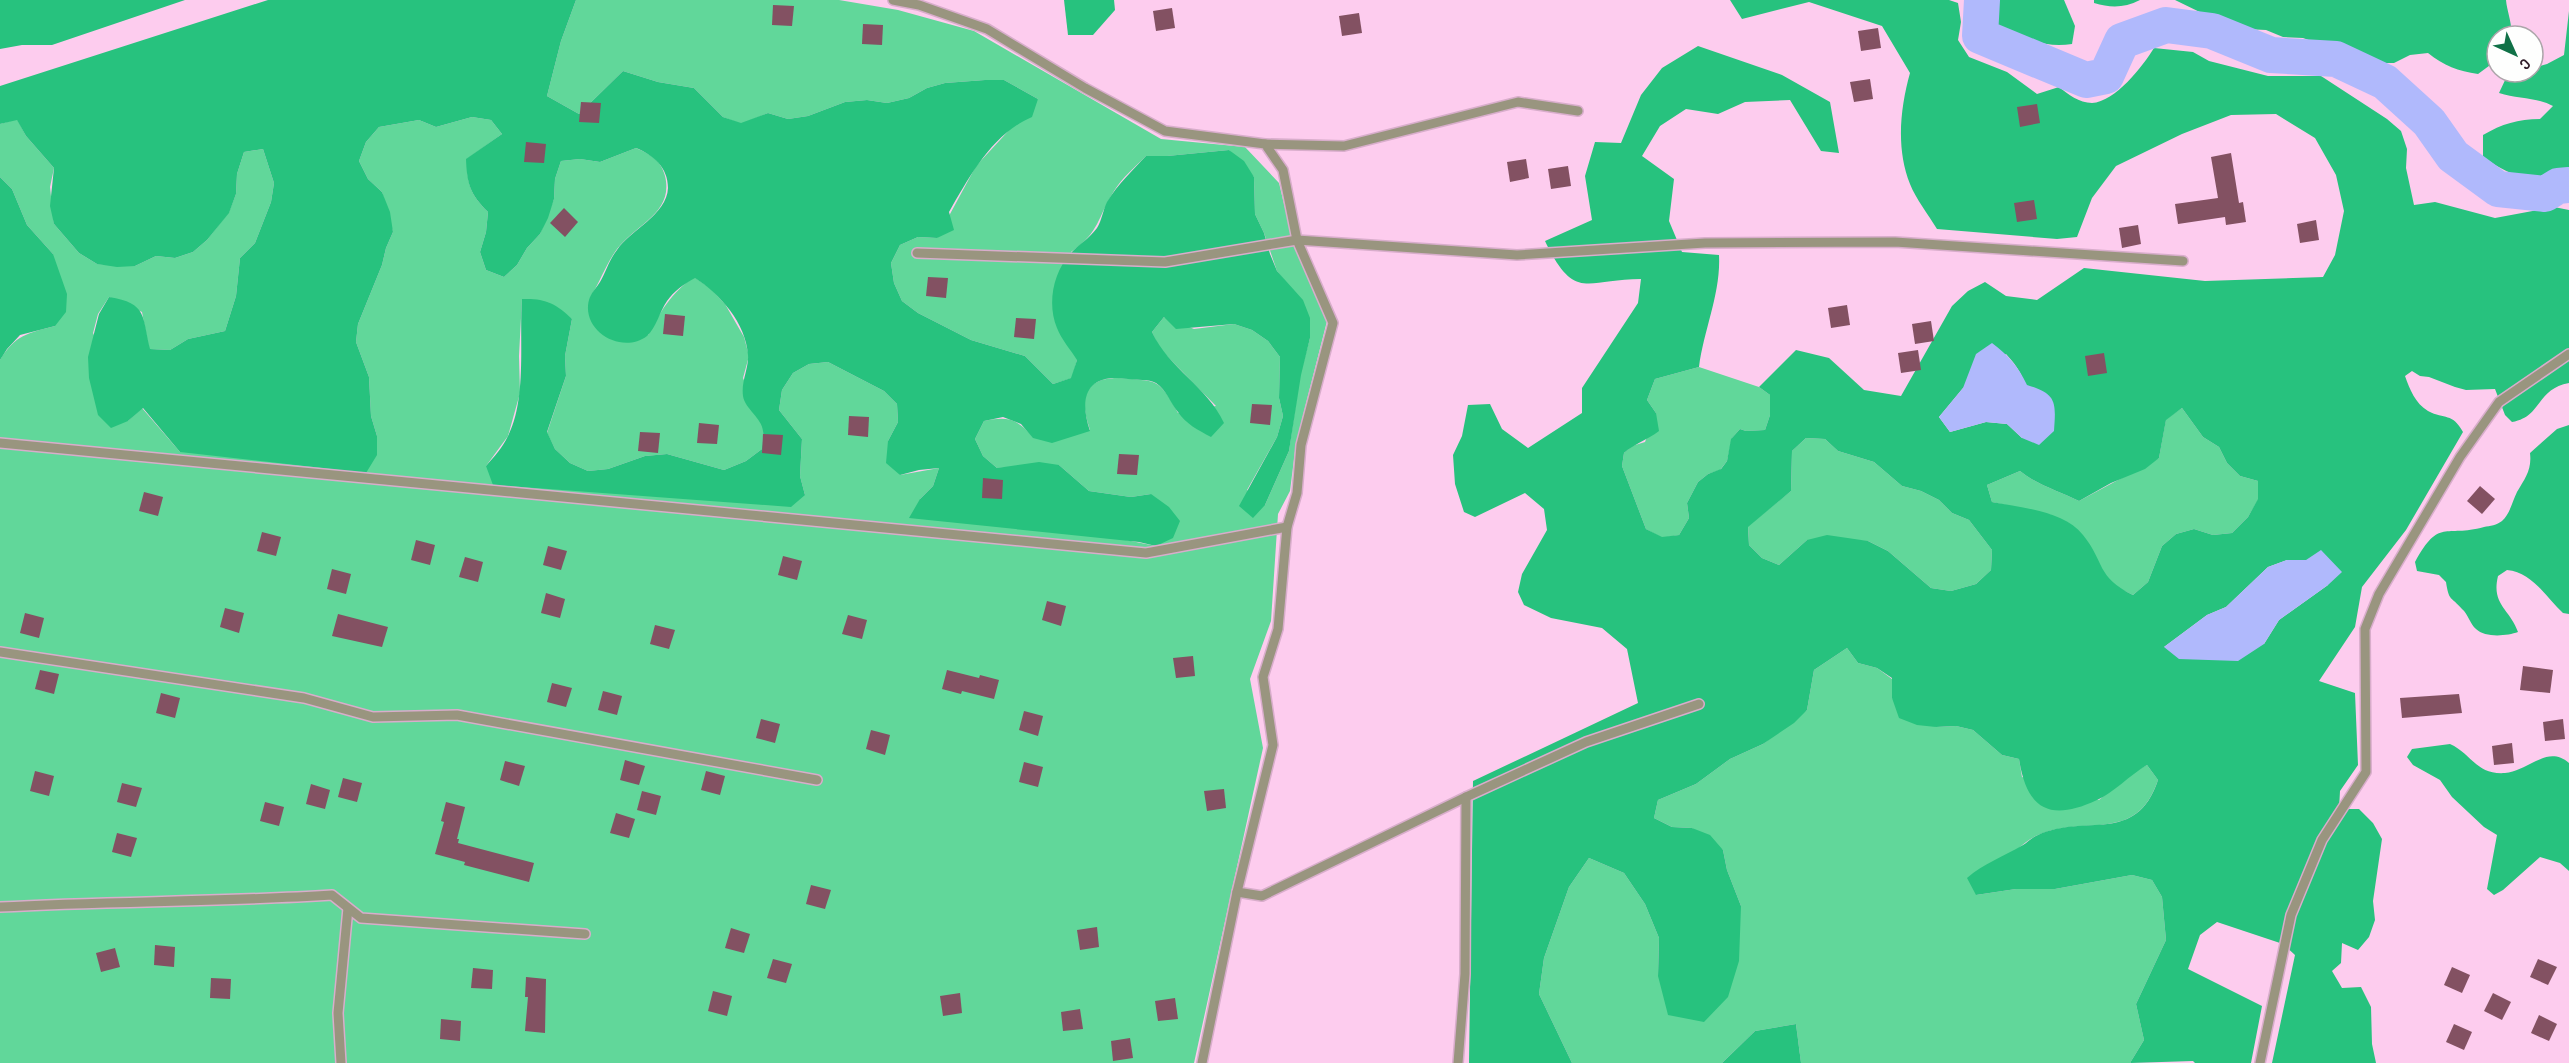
<svg xmlns="http://www.w3.org/2000/svg" width="2569" height="1063" font-family="'Sofia Sans Condensed',sans-serif">
	<style>
		.green { fill: #61d79a }
		.forest { fill: #27c27e; fill-rule: evenodd }
		.water { fill: #b0b9fc }
		.lines { fill: none; stroke-linecap: round; stroke-linejoin: round }
		.river { stroke: #b0b9fc; stroke-width: 36 }
		.building { fill: #835162 }
		.service-casing { stroke: #d8adcb; stroke-width: 12 }
		.service { stroke: #99957f; stroke-width: 9 }
	</style>
	<rect width="100%" height="100%" fill="#fdccee"/>
	<g class="green">
		<path d="M576,0H839L898,10L974,31L1161,139L1245,147L1279,183L1291,233L1327,321L1296,443L1290,491L1278,514L1271,621L1250,679L1263,748L1194,1063H0V360C15,335 28,333 55,326L53,254L27,225L12,189L0,177V124L17,119L26,136L54,168L50,187L54,224L79,253L97,264L135,266L156,256L175,258L193,252L207,240L229,212L236,194L237,174L244,152L263,149L274,183L271,202L255,243L240,258L236,296L225,331L188,339L170,350L149,349L142,312L109,297L98,314L93,333L128,421L142,408L180,452L377,436L371,416L369,377L356,342L358,324L382,265L386,248L393,232L382,192L368,179L359,161L366,142L379,127L419,120L436,127L472,117L491,120L502,134L467,159C467,184 470,194 488,212L486,232L480,252L486,270L504,277L517,265L527,248L540,234L554,199L555,179L561,161L580,159L600,162L636,148C650,154 661,160 665,176C674,213 636,224 617,249C606,264 600,282 590,298L648,335C661,311 671,293 694,277L710,288L725,304L744,337L749,356L743,378L764,429L762,449L746,461L724,470L667,454L645,456L608,469L588,471L570,463L555,449L547,433L566,376L565,356L572,319L522,299L519,356L520,393L508,436L486,466L805,495L800,476L802,439L779,410L782,390L793,373L809,364L828,362L884,391L897,404L898,422L888,441L900,475L939,468L933,486L920,499L1156,546L1151,494L1131,497L1089,491L1059,465L997,468L983,456L975,439L984,421C1009,416 1017,419 1034,438L1090,430C1076,390 1090,374 1132,379C1139,380 1149,380 1155,383C1165,388 1173,404 1178,413L1216,406L1160,349L1152,332L1164,317L1194,329L1234,324L1252,330L1268,341L1280,357L1279,398L1283,416L1277,437L1247,490L1265,505L1289,451L1300,375L1310,338L1289,286L1277,271L1264,233L1255,214L1254,177L1229,150L1167,156H1146C1135,167 1122,178 1114,191C1097,218 1100,232 1071,252L1077,360L1072,378L1053,384L1025,356L971,340L918,313L902,301L894,283L891,263L900,245L918,237L937,238L976,166L1038,99L1004,80H985L945,83L927,88L909,98L887,103L867,100L845,102L808,116L788,119L768,113L741,124L723,117L694,88L658,82L623,71L579,114L547,96L561,41Z"/>
		<polygon points="1699,367 1759,387 1770,395 1770,415 1765,430 1746,431 1740,429 1732,438 1727,461 1720,470 1708,474 1698,482 1687,503 1689,518 1679,535 1662,538 1646,529 1622,466 1624,453 1632,446 1645,442 1656,413 1647,400 1655,379"/>
		<path d="M2182,408L2203,437L2219,447L2227,463L2240,476L2258,481V500L2248,517L2232,533L2213,535L2194,529L2176,534L2162,546L2148,582L2133,595L2114,586L2051,515L1992,502L1987,485L2020,471C2037,485 2059,491 2079,501L2159,458L2166,419Z"/>
		<polygon points="1806,438 1825,439 1838,451 1874,462 1902,486 1921,491 1939,500 1952,513 1969,520 1992,550 1991,570 1976,584 1951,591 1931,588 1888,551 1868,541 1807,540 1779,565 1762,558 1749,545 1748,526 1791,491 1792,451"/>
		<path d="M1847,648L1858,663L1877,668L1892,679V698L1936,727L1956,726L1973,730L2002,755L2019,759L2022,777L2099,800L2130,774L2147,765L2158,780C2136,845 2086,814 2038,835C2016,844 1993,877 1976,895L2016,889H2055L2132,875L2152,880L2162,897L2166,940L2136,1004L2144,1040L2130,1063H1801L1796,1024L1755,1031L1722,1063H1572L1539,994L1544,958L1569,887L1589,858L1624,873L1645,904L1659,938L1658,976L1741,906L1727,870L1723,850L1692,828L1672,827L1654,818L1658,800L1696,784L1730,759L1763,744L1807,710L1814,670Z"/>
	</g>
	<g class="forest">
		<polygon points="0,0 185,0 52,45 22,45 0,49"/>
		<path d="M268,0H576L561,41L547,96L579,114L623,71L658,82L694,88L723,117L741,123L768,113L788,119L808,116L845,102L867,100L887,103L909,98L927,88L945,83L985,80H1004L1038,99L1032,117C992,134 970,176 949,212L954,230L937,238L918,237L900,245L891,263L894,283L902,301L918,313L971,340L1025,356L1053,384L1071,378L1077,360C1071,350 1061,339 1057,328C1047,304 1053,273 1070,254C1079,244 1089,239 1097,228C1102,220 1103,210 1107,202C1118,184 1132,171 1146,156H1167L1229,150L1244,161L1254,177L1255,214L1264,233L1270,254L1277,271L1303,300L1310,318V338L1301,375L1289,451L1265,505L1253,518L1239,506L1277,437L1283,416L1279,398L1280,357L1268,341L1252,330L1234,324L1176,329L1164,317L1152,332C1169,369 1207,386 1224,423L1211,437C1198,430 1186,424 1178,412C1171,404 1166,389 1156,383C1149,379 1136,380 1128,379C1088,373 1078,395 1090,431L1052,443L1033,438L1021,424L1003,417L984,421L975,439L983,456L997,468L1039,462L1059,465L1089,491L1131,497L1151,494L1169,507L1180,521L1173,538L1156,546L1139,542L909,518L920,499L933,486L939,468L919,470L900,475L886,463L888,441L898,422L897,404L884,391L828,362L809,364L793,373L782,390L779,410L802,439L800,476L805,495L791,507L493,485L486,466C494,457 503,447 508,436C527,398 519,341 522,299C544,298 556,303 572,319L565,356L566,376L547,432L555,449L570,463L588,471L608,469L645,456L667,454L724,470L746,461L762,449C762,444 764,437 763,431C762,418 745,409 743,396C741,381 749,368 748,355C746,323 720,294 695,278C684,284 674,291 667,301C660,311 656,328 647,336C621,356 578,329 590,297C592,292 597,287 600,282C606,272 609,260 617,250C630,230 667,215 668,188C668,167 653,155 636,148L600,162L580,159L561,161L555,179L554,199L548,218L540,234L527,248L517,265L504,277L486,270L480,252L486,232L488,212C470,194 467,184 466,159L502,134L491,120L472,117L436,127L419,120L379,127L366,142L359,161L368,179L382,192L390,212L393,232L386,248L382,265L358,324L356,342L369,377L371,416L377,436V455L366,473L180,452L143,408L128,421L111,428L98,415L89,378L88,357L99,314L109,297C148,303 142,317 150,349L170,350L188,339L225,331L236,296L240,258L255,243L271,202L274,183L263,149L244,152L237,174L236,194L229,213L207,240L193,252L175,258L156,256L135,266L117,267L97,264L79,253L54,224L50,206L54,168L26,136L17,120L0,124V86Z"/>
		<polygon points="1064,0 1114,0 1115,10 1093,35 1068,35"/>
		<path d="M1730,0H1949L1958,3L1961,22L1958,40L1969,57L2007,72L2037,94L2059,87C2068,94 2079,103 2092,103C2115,102 2143,66 2154,48L2193,52L2209,61L2268,76H2321L2387,119L2401,131L2407,149L2406,168L2414,205L2435,202L2495,218L2554,207L2569,210V383C2536,389 2542,417 2512,422L2505,415L2495,389L2466,390L2455,387L2429,377L2420,376L2412,371L2405,376C2410,390 2415,403 2428,411C2445,420 2452,412 2463,432L2406,530L2362,587L2355,627L2319,681L2355,693L2358,765L2340,791L2339,809H2359L2373,823L2382,839L2373,901L2375,920L2369,937L2358,950L2342,943L2341,963L2332,971L2342,988L2361,987L2371,1007L2372,1044L2376,1063H2272L2295,955L2283,944L2217,922L2200,935L2188,969L2262,1006L2251,1063H2195L2193,1061L2130,1063L2144,1040L2136,1004L2166,940L2162,897L2152,880L2132,875L2055,889H2016L1976,895L1967,878C1984,863 2003,857 2023,845C2028,842 2032,837 2038,835C2085,813 2136,846 2158,780L2147,765C2130,775 2113,793 2097,800C2050,822 2027,810 2019,759L2002,755L1973,730L1956,726L1936,727L1917,725L1899,718L1892,698V678L1877,668L1858,663L1847,648L1814,670L1807,710L1794,723L1763,744L1730,759L1696,784L1658,800L1654,818L1672,827L1692,828L1710,835L1723,850L1727,870L1741,906L1739,961L1728,997L1704,1022L1668,1015L1658,976L1659,938L1645,904L1624,873L1589,858L1569,887L1544,958L1539,994L1572,1063H1469L1473,781L1638,703L1627,649L1602,628L1551,618L1524,605L1518,592L1522,574L1547,530L1544,509L1525,493L1475,517L1464,512L1455,484L1453,455L1462,436L1468,405L1490,404L1502,429L1528,448L1582,413V388L1638,303L1641,279C1586,279 1575,303 1545,241L1592,220L1585,176L1595,142L1621,143L1641,95L1662,68L1698,46L1782,75L1830,102L1839,153L1821,151L1790,100L1745,102L1718,114L1686,109L1660,126L1642,156L1674,179L1669,221L1682,252L1719,255C1721,293 1704,329 1699,367L1655,379L1647,400L1656,413L1659,431C1647,440 1634,444 1624,453L1622,466L1646,529L1662,537L1679,535L1689,518L1687,503L1698,482L1708,474L1721,469L1727,461L1731,439L1740,429L1746,431L1765,430L1770,415V395L1759,387L1796,350L1829,358L1864,390L1901,396L1952,306L1968,291L1985,282L2006,296L2037,300L2084,268L2205,281L2323,277L2335,255L2344,211L2336,175L2315,138L2276,114L2231,115L2182,134L2116,166L2092,198L2077,237L2057,239L1937,229C1928,214 1916,199 1910,184C1896,149 1900,109 1910,73L1882,26L1809,2L1742,19ZM2006,354C2035,385 2025,399 2022,438L2007,424L1986,422L1950,432L1939,417L1963,388ZM2182,408L2203,437L2219,447L2227,463L2240,476L2258,481V499L2248,517L2232,533L2213,535L2194,529L2176,534L2162,546L2148,582L2133,595C2096,577 2105,562 2083,535C2063,510 2021,508 1992,502L1987,485L2020,471C2037,485 2059,491 2079,501L2111,483L2145,469L2159,458L2166,420ZM1806,438L1825,439L1838,451L1874,462L1902,486L1921,491L1939,500L1952,513L1969,520L1992,550L1991,570L1976,584L1951,591L1931,588L1888,551L1868,541L1827,535L1807,540L1779,565L1762,558L1749,545L1748,527L1791,491L1792,451ZM2287,560H2306L2328,585L2279,620L2264,644L2164,647L2207,615L2226,607L2268,567Z"/>
		<path d="M1994,0H2064L2075,26L2072,44C2043,49 2017,36 1992,22Z"/>
		<path d="M2094,0H2140C2124,8 2111,8 2094,3Z"/>
		<path d="M2175,0H2506C2507,12 2513,25 2511,36H2497V60L2478,74C2458,71 2444,66 2428,53L2410,55L2394,63H2374L2303,38L2283,37L2266,30L2226,28L2212,18Z"/>
		<path d="M2569,11V169C2563,172 2556,180 2549,181C2530,185 2498,168 2483,157V135C2502,124 2518,119 2540,119L2553,106C2536,97 2517,99 2499,93L2507,76L2520,72H2533V68L2547,64L2564,55Z"/>
		<polygon points="0,177 12,189 27,225 53,254 67,294 66,312 55,326 20,335 7,349 0,360"/>
		<path d="M2569,425V614L2563,613C2546,597 2532,572 2507,570L2498,576C2491,605 2510,609 2518,632C2507,636 2485,638 2476,629C2470,624 2468,614 2462,609C2451,596 2449,602 2446,582L2439,575L2417,571L2415,562C2440,517 2444,538 2484,527C2490,526 2497,525 2502,521C2510,514 2512,502 2517,492C2525,478 2532,470 2530,453L2557,429Z"/>
		<path d="M2450,744C2472,754 2476,775 2505,773C2529,771 2547,744 2569,763V871L2560,863L2540,857L2503,890L2494,895L2487,889L2497,835L2484,827L2452,797L2440,780L2413,765L2407,757L2412,749Z"/>
		<polygon points="1796,1024 1801,1063 1722,1063 1755,1031"/>
	</g>
	<g class="water">
		<path d="M1992,343C2008,355 2018,366 2027,385C2057,394 2056,402 2054,431L2039,445L2022,438L2007,424L1986,422L1950,432L1939,417L1963,388L1976,354Z"/>
		<polygon points="2321,550 2342,572 2328,585 2279,620 2264,644 2238,661 2179,659 2164,647 2207,615 2226,607 2268,567 2287,560 2306,560"/>
	</g>
	<g class="lines">
		<polyline class="river" points="1982,0 1980,36 2086,80 2106,76 2122,41 2166,25 2212,31 2271,55 2336,59 2385,82 2429,122 2453,156 2498,189 2545,194 2558,186 2569,185"/>
	</g>
	<g class="building">
		<polygon points="773,5 794,6 792,26 772,25"/>
		<polygon points="1172,8 1175,28 1156,31 1153,11"/>
		<polygon points="1359,13 1362,33 1342,36 1339,16"/>
		<polygon points="863,24 883,25 882,45 862,44"/>
		<polygon points="1878,28 1881,48 1861,51 1858,31"/>
		<polygon points="1870,79 1873,99 1854,102 1850,82"/>
		<polygon points="581,102 601,103 599,123 579,122"/>
		<polygon points="2037,104 2040,123 2020,127 2017,107"/>
		<polygon points="526,142 546,144 544,163 524,162"/>
		<polygon points="2231,153 2239,203 2243,202 2246,222 2226,225 2225,217 2178,224 2175,204 2218,198 2211,157"/>
		<polygon points="1526,159 1529,178 1510,182 1507,162"/>
		<polygon points="1568,166 1571,186 1551,189 1548,169"/>
		<polygon points="2034,200 2037,219 2017,222 2014,203"/>
		<polygon points="564,208 578,222 565,237 550,223"/>
		<polygon points="2316,220 2319,240 2300,243 2297,224"/>
		<polygon points="2138,225 2141,244 2122,248 2119,228"/>
		<polygon points="928,277 948,278 946,298 926,296"/>
		<polygon points="1847,305 1850,325 1831,328 1828,308"/>
		<polygon points="665,314 685,316 683,336 663,334"/>
		<polygon points="1016,318 1036,319 1034,339 1014,337"/>
		<polygon points="1931,321 1934,341 1915,344 1912,324"/>
		<polygon points="1918,350 1921,370 1901,373 1898,353"/>
		<polygon points="2104,353 2107,373 2088,376 2085,356"/>
		<polygon points="1252,404 1272,405 1270,425 1250,423"/>
		<polygon points="849,416 869,417 868,437 848,435"/>
		<polygon points="699,423 719,425 717,444 697,443"/>
		<polygon points="640,432 660,433 658,453 638,451"/>
		<polygon points="763,434 783,435 781,455 762,453"/>
		<polygon points="1119,454 1139,455 1137,475 1117,474"/>
		<polygon points="983,478 1003,480 1002,499 982,498"/>
		<polygon points="2480,486 2495,499 2482,514 2467,501"/>
		<polygon points="144,492 163,497 158,516 139,511"/>
		<polygon points="262,532 281,537 276,556 257,551"/>
		<polygon points="416,540 435,545 430,565 411,560"/>
		<polygon points="548,546 567,551 561,570 543,565"/>
		<polygon points="783,556 802,561 797,580 778,575"/>
		<polygon points="465,557 483,562 478,582 459,577"/>
		<polygon points="332,569 351,574 346,594 327,589"/>
		<polygon points="546,593 565,599 560,618 541,613"/>
		<polygon points="1047,601 1066,606 1061,626 1042,620"/>
		<polygon points="225,608 244,613 239,633 220,627"/>
		<polygon points="25,613 44,618 39,638 20,633"/>
		<polygon points="338,614 388,627 382,647 332,636"/>
		<polygon points="848,615 867,620 862,639 842,634"/>
		<polygon points="655,625 675,630 669,649 650,644"/>
		<polygon points="1193,656 1195,676 1176,678 1173,658"/>
		<polygon points="2523,666 2553,670 2550,693 2520,690"/>
		<polygon points="40,670 59,674 54,694 35,689"/>
		<polygon points="947,670 979,678 980,675 999,680 994,699 962,691 961,694 942,689"/>
		<polygon points="552,683 572,688 566,707 547,702"/>
		<polygon points="603,691 622,696 617,715 598,710"/>
		<polygon points="161,693 180,698 175,718 156,713"/>
		<polygon points="2459,694 2462,713 2402,718 2400,698"/>
		<polygon points="1024,711 1043,716 1038,736 1019,730"/>
		<polygon points="761,719 780,724 775,743 756,738"/>
		<polygon points="2563,719 2565,739 2545,741 2543,722"/>
		<polygon points="871,730 890,735 885,755 866,749"/>
		<polygon points="2512,743 2514,763 2494,765 2492,746"/>
		<polygon points="625,760 645,766 639,785 620,780"/>
		<polygon points="505,761 525,766 519,786 500,780"/>
		<polygon points="1024,762 1043,767 1038,787 1019,782"/>
		<polygon points="35,771 54,776 49,796 30,791"/>
		<polygon points="706,771 725,776 720,795 701,790"/>
		<polygon points="343,778 362,783 357,802 338,797"/>
		<polygon points="122,783 142,788 136,807 117,802"/>
		<polygon points="311,784 330,790 325,809 306,804"/>
		<polygon points="1224,789 1226,808 1207,811 1204,791"/>
		<polygon points="642,791 661,796 656,815 637,810"/>
		<polygon points="265,802 284,807 279,826 260,821"/>
		<polygon points="446,802 465,807 457,839 459,839 458,843 534,863 529,882 464,865 465,862 435,854 444,822 441,821"/>
		<polygon points="616,813 635,819 629,838 610,833"/>
		<polygon points="117,833 137,838 131,857 112,852"/>
		<polygon points="811,885 831,890 825,909 806,904"/>
		<polygon points="1097,927 1099,947 1080,950 1077,930"/>
		<polygon points="731,928 750,934 744,953 725,948"/>
		<polygon points="155,945 175,947 174,967 154,965"/>
		<polygon points="115,948 120,967 101,972 96,953"/>
		<polygon points="773,959 792,964 786,983 767,978"/>
		<polygon points="2538,959 2557,967 2548,985 2530,977"/>
		<polygon points="2452,967 2470,975 2462,993 2444,985"/>
		<polygon points="473,968 493,970 492,989 471,988"/>
		<polygon points="526,977 546,979 545,1033 525,1031 528,997 525,997"/>
		<polygon points="211,978 231,979 230,999 210,998"/>
		<polygon points="713,991 732,996 727,1016 708,1011"/>
		<polygon points="960,993 962,1013 943,1016 940,996"/>
		<polygon points="2493,993 2511,1002 2502,1020 2484,1011"/>
		<polygon points="1175,998 1178,1019 1158,1021 1155,1001"/>
		<polygon points="1080,1009 1083,1029 1063,1031 1061,1012"/>
		<polygon points="2539,1015 2557,1024 2549,1041 2531,1033"/>
		<polygon points="441,1019 461,1021 460,1041 440,1039"/>
		<polygon points="2454,1024 2472,1032 2464,1050 2446,1042"/>
		<polygon points="1130,1038 1133,1058 1113,1061 1111,1041"/>
	</g>
	<g class="lines">
		<g class="service-casing">
			<g id="service">
				<polyline points="893,0 919,5 987,29 1085,88 1165,131 1265,144 1283,170 1297,240 1333,323 1301,445 1297,493 1287,527 1278,629 1263,677 1273,745 1237,892 1202,1063"/>
				<polyline points="1265,144 1344,146 1518,102 1578,111"/>
				<polyline points="917,253 1165,262 1297,240 1517,255 1705,243 1895,242 2183,261"/>
				<polyline points="0,443 1146,553 1287,527"/>
				<polyline points="0,652 304,698 373,717 457,715 817,780"/>
				<polyline points="1237,892 1262,896 1466,797 1586,742 1699,704"/>
				<path d="M0,907C111,901 222,902 332,895L361,918L585,934"/>
				<polyline points="341,1063 338,1013 348,908"/>
				<polyline points="1458,1063 1465,974 1466,797"/>
				<polyline points="2260,1063 2291,915 2322,840 2366,772 2365,629 2379,594 2460,457 2499,402 2569,354"/>
			</g>
		</g>
		<use href="#service" class="service"/>
	</g>
	<g transform="translate(2515 54) rotate(135)"><circle r="28" fill="#fefffe" stroke="#aca6aa" stroke-width="1.5"/>
	<path d="M0-4.5L10 22L0 15L-10 22Z" fill="#107147"/>
	<text y="-9" font-size="16" font-weight="bold" text-anchor="middle" fill="#32202c">С</text>
	</g>
</svg>
